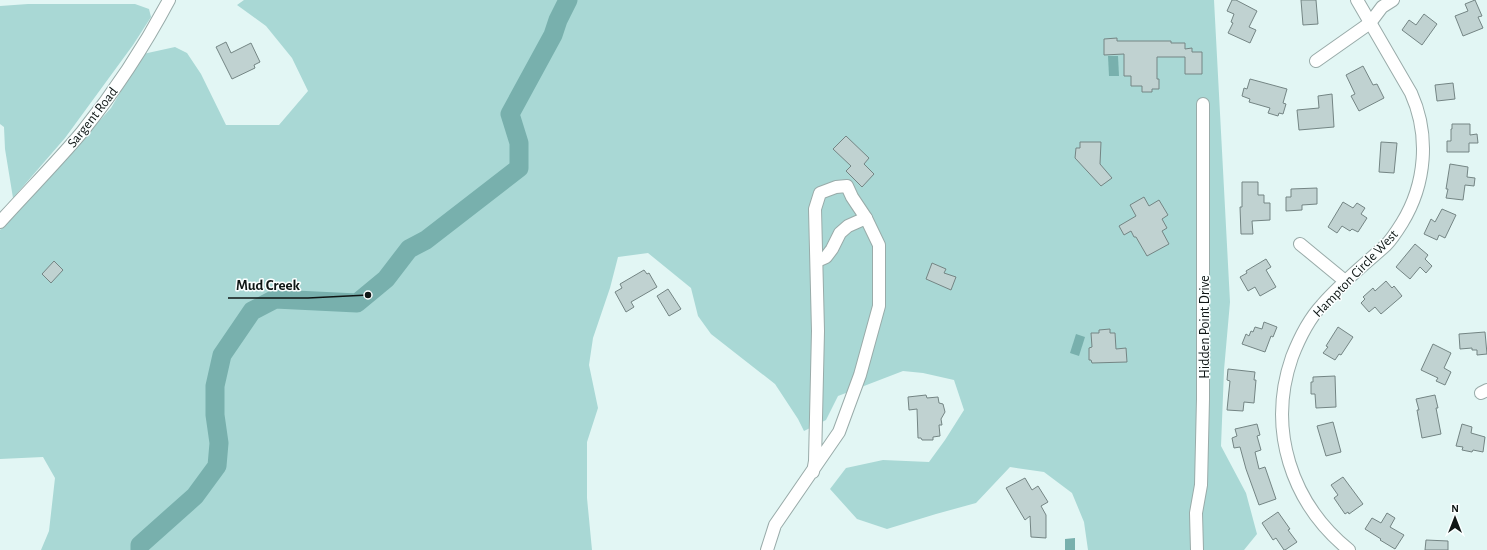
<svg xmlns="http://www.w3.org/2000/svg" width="1487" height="550" font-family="'Alegreya Sans',sans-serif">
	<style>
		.green { fill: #a9d8d5 }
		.water { fill: #78b0ad }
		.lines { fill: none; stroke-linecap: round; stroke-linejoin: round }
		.river { stroke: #78b0ad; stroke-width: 19 }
		.building { fill: #c0d2d1; stroke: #748584 }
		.minor-casing { stroke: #99aba9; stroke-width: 14 }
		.minor { stroke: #fff; stroke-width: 12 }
		.labels { text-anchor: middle; stroke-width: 3; stroke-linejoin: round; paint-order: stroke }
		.street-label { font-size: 14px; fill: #0f1615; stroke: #fbffff }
		.leader { fill: none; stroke: #0f1615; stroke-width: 1.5 }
		.callout-dot { fill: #0f1615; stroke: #fbffff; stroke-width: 1.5 }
		.callout-label { font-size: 15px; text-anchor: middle; font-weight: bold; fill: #0f1615; stroke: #fbffff; stroke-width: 3; stroke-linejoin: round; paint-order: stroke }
	</style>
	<rect width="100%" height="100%" fill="#e2f6f4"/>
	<g class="green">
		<polygon points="244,0 1214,0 1230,302 1224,370 1221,446 1246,493 1257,534 1244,550 1088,550 1084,522 1072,493 1044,472 1010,467 976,503 936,514 887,529 857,519 830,489 846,468 883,460 929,462 945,440 964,410 954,380 923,373 903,371 838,396 826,420 804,431 798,419 775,384 711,334 698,316 691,288 648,253 618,257 610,288 593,338 589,365 598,408 587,442 587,498 592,550 41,550 49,531 55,478 43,457 0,459 0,230 111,108 143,54 175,47 187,53 201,74 226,125 279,125 308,91 292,58 266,26 237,5"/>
		<polygon points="28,4 135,4 149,9 151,17 133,45 65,138 13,198 5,149 4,127 0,124 0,6"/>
	</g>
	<g class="water">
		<polygon points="1108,56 1118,56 1119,76 1109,76"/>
		<polygon points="1076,334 1085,337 1079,356 1070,353"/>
		<polygon points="1075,538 1075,550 1065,550 1065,539"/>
	</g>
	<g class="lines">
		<polyline class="river" points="140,550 140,545 195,496 217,466 219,443 215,415 215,386 222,355 252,311 275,299 357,303 386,279 409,249 426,240 519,168 519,143 510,114 553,35 558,20 568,0"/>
	</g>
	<g class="building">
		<polygon points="1232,0 1236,0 1257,11 1249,27 1256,30 1250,43 1228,33 1233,23 1231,22 1234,14 1227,11"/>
		<polygon points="1301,0 1316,0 1318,24 1303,25"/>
		<polygon points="1475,0 1482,16 1478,17 1483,28 1463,36 1455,16 1468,11 1465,4"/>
		<polygon points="1424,14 1437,24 1422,45 1402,30 1409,20 1416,25"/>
		<polygon points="1117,38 1117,41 1171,41 1171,43 1185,43 1185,49 1192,48 1192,52 1202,52 1202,74 1185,74 1185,57 1157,57 1157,79 1159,79 1159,89 1152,89 1152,92 1142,92 1142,86 1131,86 1131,76 1124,76 1124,54 1104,55 1104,39"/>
		<polygon points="226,42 231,53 251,43 260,62 254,65 255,68 232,79 216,47"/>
		<polygon points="1363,66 1373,85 1377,84 1384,98 1359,111 1351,96 1355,94 1346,75"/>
		<polygon points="1250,79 1287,89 1283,103 1286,104 1283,114 1279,113 1278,116 1268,113 1270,108 1249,102 1250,99 1242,96 1244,88 1247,89"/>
		<polygon points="1453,83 1455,99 1437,101 1435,85"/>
		<polygon points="1332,94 1334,127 1299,130 1297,110 1319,108 1318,96"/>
		<polygon points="1452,124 1470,124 1470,135 1477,134 1478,143 1469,143 1469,152 1447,152 1447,141 1451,141 1451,129 1452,129"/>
		<polygon points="846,136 869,158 864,164 874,174 862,187 846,171 851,166 833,149"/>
		<polygon points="1080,142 1101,142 1100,164 1112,178 1101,186 1075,158 1076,148 1080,148"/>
		<polygon points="1381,142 1397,143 1394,173 1379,172"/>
		<polygon points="1450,164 1468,167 1467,177 1475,178 1474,186 1465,185 1463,200 1446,198 1448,189 1446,189"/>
		<polygon points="1242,182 1258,182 1258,195 1264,195 1264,203 1270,203 1270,220 1252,221 1253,234 1241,234 1240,207 1242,207"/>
		<polygon points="1317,188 1317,204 1302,205 1302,210 1286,211 1286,197 1291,197 1291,189"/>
		<polygon points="1144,197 1149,206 1159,200 1168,215 1162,219 1167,228 1162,231 1169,244 1147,256 1136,237 1134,237 1131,231 1124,235 1119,226 1136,216 1130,205"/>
		<polygon points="1343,202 1353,208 1357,203 1365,208 1361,214 1367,218 1358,232 1352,229 1350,231 1342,226 1337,233 1328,227"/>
		<polygon points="1442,209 1456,215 1445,238 1439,235 1437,240 1424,234 1431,219 1435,222"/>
		<polygon points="1415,244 1428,255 1425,259 1432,266 1426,273 1420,267 1410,279 1396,267"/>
		<polygon points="1266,259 1271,267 1266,270 1276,287 1260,296 1255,287 1248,291 1240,277 1247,273 1246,271"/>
		<polygon points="54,261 63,270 51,283 42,274"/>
		<polygon points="932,263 946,269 944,273 956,277 951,290 926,279"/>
		<polygon points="644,270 647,274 649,273 657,287 631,302 634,307 626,312 615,292 622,288 620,284"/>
		<polygon points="1386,281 1392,288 1394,286 1402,296 1381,314 1375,307 1369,312 1361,303 1365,299 1363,297 1373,288 1375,291"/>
		<polygon points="668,289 681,309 669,316 657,296"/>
		<polygon points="1264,322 1277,327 1273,337 1271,336 1265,352 1242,344 1246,334 1249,336 1251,331 1253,332 1255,327 1262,329"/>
		<polygon points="1338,327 1353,337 1341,355 1339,354 1335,360 1323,353 1328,347 1326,346"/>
		<polygon points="1110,329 1110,333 1115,333 1116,349 1126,348 1127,362 1092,363 1091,360 1089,360 1089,348 1092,347 1091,333 1099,333 1099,330"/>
		<polygon points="1485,332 1487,354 1477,355 1477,350 1472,350 1472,348 1460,349 1459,334"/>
		<polygon points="1433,344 1451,353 1444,368 1451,372 1445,385 1436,381 1438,378 1421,370"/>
		<polygon points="1228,369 1255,372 1254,380 1256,380 1254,403 1244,402 1243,411 1227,410 1230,381 1227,380"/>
		<polygon points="1335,376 1336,407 1316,408 1315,394 1311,394 1311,382 1313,382 1313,377"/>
		<polygon points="926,395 927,398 938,397 939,403 943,404 945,412 941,419 942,425 939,425 940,436 933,437 933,440 922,440 921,438 918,438 917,409 909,410 908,397"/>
		<polygon points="1435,395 1438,408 1436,408 1441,434 1422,438 1417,410 1419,410 1416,399"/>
		<polygon points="1333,422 1341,452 1326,456 1317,426"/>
		<polygon points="1257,424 1260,435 1257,436 1261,450 1255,452 1259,469 1265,467 1276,499 1259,505 1246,469 1240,447 1234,448 1232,438 1237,436 1235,429"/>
		<polygon points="1462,424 1472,427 1471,433 1485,437 1483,452 1473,450 1472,452 1462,450 1463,447 1456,446"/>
		<polygon points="1343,477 1363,504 1349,514 1348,512 1345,514 1334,498 1338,495 1331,485"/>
		<polygon points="1025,478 1032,490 1038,486 1048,502 1041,506 1046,515 1046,538 1031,537 1030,516 1025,520 1006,488"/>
		<polygon points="1278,512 1290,529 1288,530 1297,542 1285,550 1284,550 1276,538 1273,540 1262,523"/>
		<polygon points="1387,513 1395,518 1390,527 1404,535 1395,549 1380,540 1381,539 1365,529 1372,518 1381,523"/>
		<polygon points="1426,540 1448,541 1448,550 1425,550"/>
	</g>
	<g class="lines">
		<g class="minor-casing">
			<g id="minor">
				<polyline points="1316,61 1370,23 1382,7 1393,0"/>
				<path d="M0,222C27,192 56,163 82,132C115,91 144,47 169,0"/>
				<polyline points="1300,244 1345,281"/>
				<polyline points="817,261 826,257 832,249 840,233 848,226 866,218"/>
				<polyline points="1481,393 1487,390"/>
				<polyline points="767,550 775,525 839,432 860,375 879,306 879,245 866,218 852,197 847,186 836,187 820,193 815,209 818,331 815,461 813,472"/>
				<polyline points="1197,550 1196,513 1201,485 1203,399 1203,104"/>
				<path d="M1349,550C1291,503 1267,429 1292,357C1299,339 1308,320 1322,305C1341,283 1364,265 1386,245C1392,239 1397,231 1402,223C1426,184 1430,135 1411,93L1357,0"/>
			</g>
		</g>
		<use href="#minor" class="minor"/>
	</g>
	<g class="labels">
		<g class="street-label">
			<text transform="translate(92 117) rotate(-52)" y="5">Sargent Road</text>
			<text transform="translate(1355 273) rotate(-46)" y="5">Hampton Circle West</text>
			<text transform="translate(1204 327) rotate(-90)" y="5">Hidden Point Drive</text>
		</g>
	</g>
	<path class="leader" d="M368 295L308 298H228"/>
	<circle class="callout-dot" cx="368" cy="295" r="4"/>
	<g class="callout-label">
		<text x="268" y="290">Mud Creek</text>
	</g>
	<g transform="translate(1455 518)" stroke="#fbffff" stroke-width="3" paint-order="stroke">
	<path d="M0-3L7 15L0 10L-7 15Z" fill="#0f1615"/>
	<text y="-6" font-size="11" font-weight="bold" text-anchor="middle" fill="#0f1615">N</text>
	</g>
</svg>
